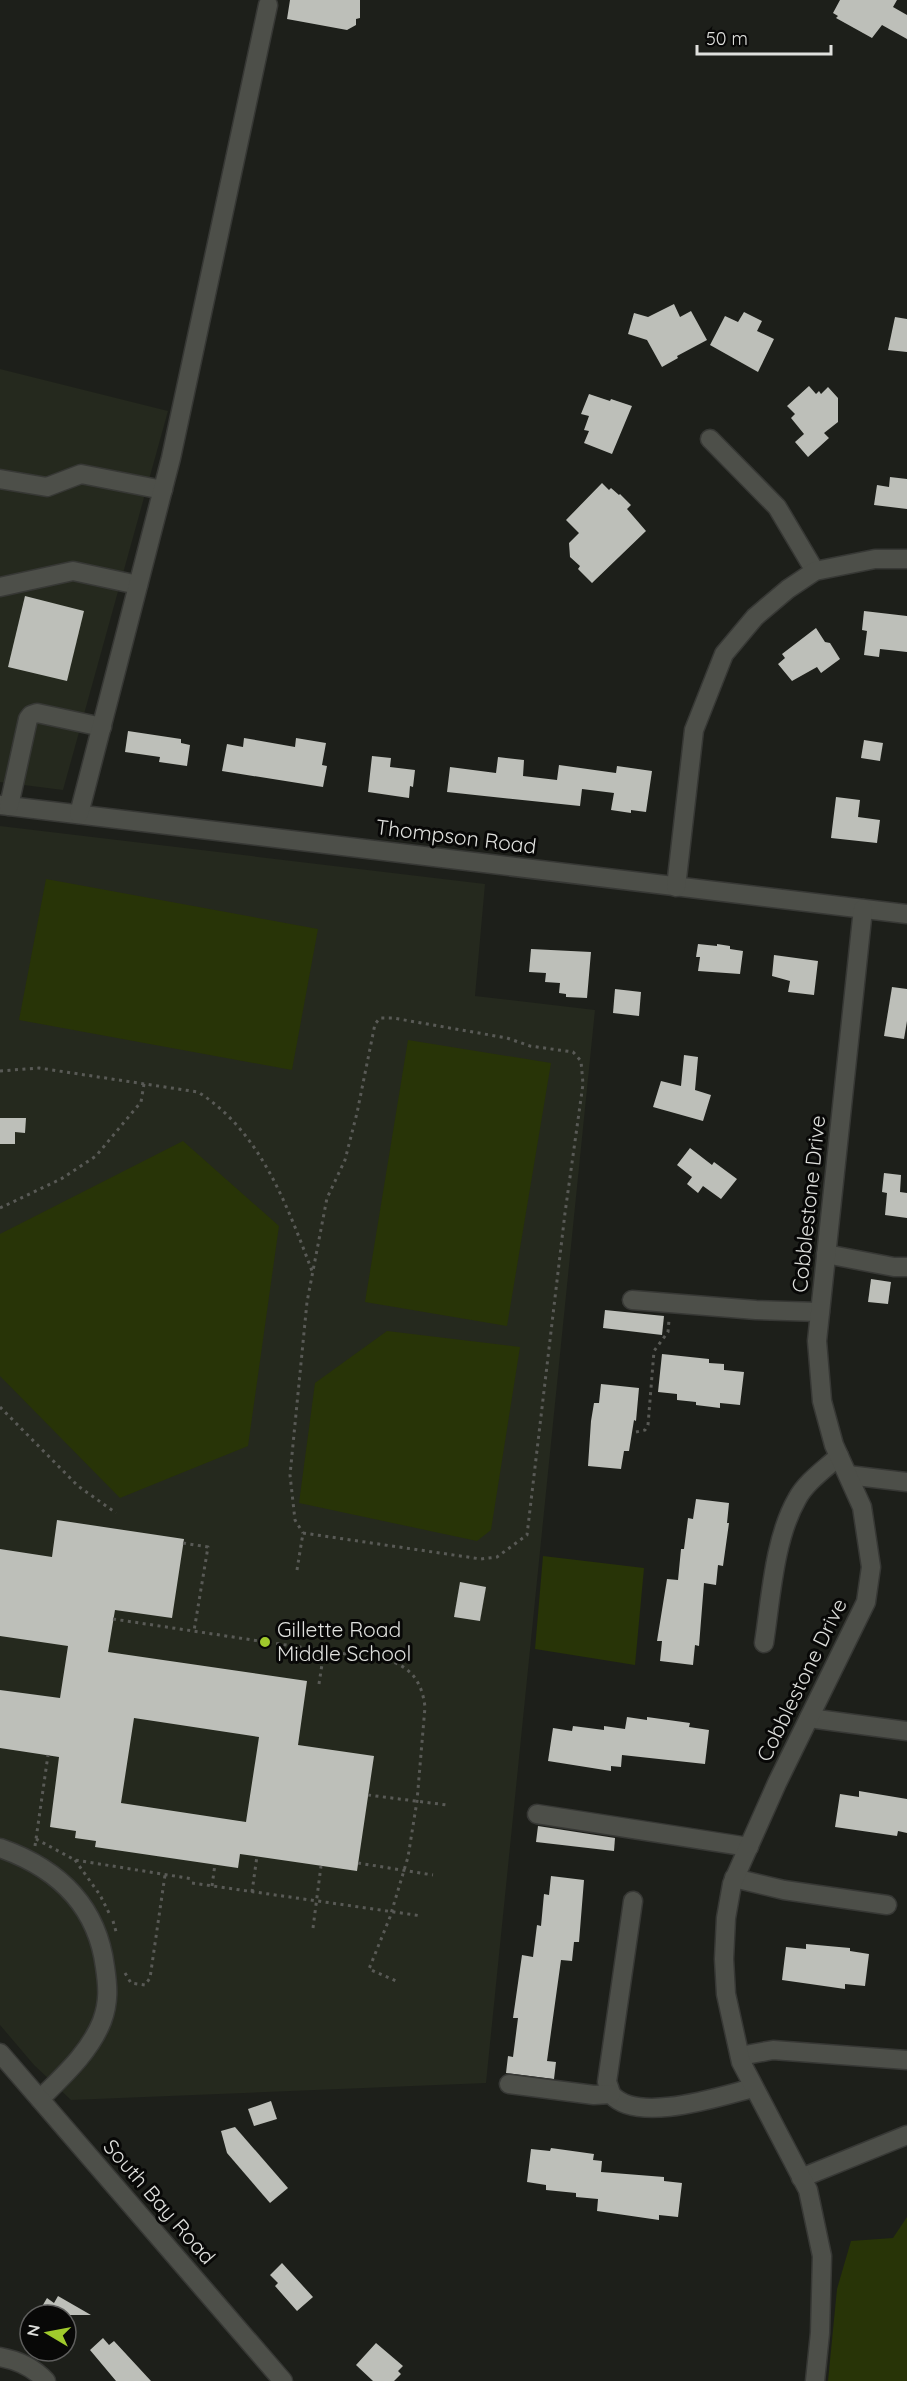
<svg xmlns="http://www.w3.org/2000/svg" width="907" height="2381" font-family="Quicksand,sans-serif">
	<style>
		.built { fill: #25291e }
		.green { fill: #283407 }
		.building { fill: #bdbfb9; fill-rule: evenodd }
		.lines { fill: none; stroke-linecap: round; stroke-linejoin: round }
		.minor-casing { stroke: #373835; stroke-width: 21 }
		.path { stroke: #595a56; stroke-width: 3; stroke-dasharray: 3 4.5; stroke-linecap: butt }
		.minor { stroke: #4d4f49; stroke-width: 18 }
		.poi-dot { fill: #a0ca2c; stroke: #080807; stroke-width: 2 }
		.labels { text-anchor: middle; stroke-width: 6; stroke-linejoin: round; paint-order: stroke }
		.street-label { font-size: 21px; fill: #dfe0dd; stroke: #080807 }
		.poi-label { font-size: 21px; fill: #dfe0dd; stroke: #080807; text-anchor: start }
	</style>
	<rect width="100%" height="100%" fill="#1d1f1a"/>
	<g class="built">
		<polygon points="0,369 168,411 63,790 0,782"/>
		<polygon points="0,826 485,884 475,996 595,1010 486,2083 71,2100 34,2065 0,2025"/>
	</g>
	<g class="green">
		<polygon points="46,879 318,929 292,1070 19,1020"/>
		<polygon points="408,1040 551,1063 507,1326 365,1302"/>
		<polygon points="183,1141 279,1226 248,1446 120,1498 0,1376 0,1234"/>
		<polygon points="387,1331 520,1347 491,1530 477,1541 299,1503 315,1383"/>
		<polygon points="543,1556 644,1568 635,1665 535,1649"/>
		<polygon points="907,2217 907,2381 828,2381 837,2289 851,2241 893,2238"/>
	</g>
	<g class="building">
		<polygon points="290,0 360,0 360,18 356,19 356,25 347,30 287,19"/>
		<polygon points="840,0 897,0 893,7 907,15 907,39 882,25 872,38 836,18 838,16 833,13"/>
		<polygon points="674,304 680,317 691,311 707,340 677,356 678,358 662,367 647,340 628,334 634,313 648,317"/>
		<polygon points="744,312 762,321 757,331 774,339 758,372 710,345 725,316 738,322"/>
		<polygon points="895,317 907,319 907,352 888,350"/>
		<polygon points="809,386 816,394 819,391 821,394 828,387 838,398 838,422 824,433 829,438 808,457 795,442 804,434 791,418 795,414 787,406"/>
		<polygon points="589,394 610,401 611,399 632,406 612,454 584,443 589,431 584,430 589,416 581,414"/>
		<polygon points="890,477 907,479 907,509 874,505 877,485 889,487"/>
		<polygon points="602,483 609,490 611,488 619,495 620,494 631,505 627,509 646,531 592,583 578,569 580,566 570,557 569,543 579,533 566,520"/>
		<polygon points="25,596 84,611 67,681 8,667"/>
		<polygon points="864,611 907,616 907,652 880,649 879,657 864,655 867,631 862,630"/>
		<polygon points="816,628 825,642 830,643 840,659 821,673 817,667 792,681 778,664 785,658 782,654"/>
		<polygon points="128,731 181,739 181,743 190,745 187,766 159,762 160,757 125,752"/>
		<polygon points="244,738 295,747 296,738 326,743 322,765 327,766 323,787 222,771 227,744 243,747"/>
		<polygon points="864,740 883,743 880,761 861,758"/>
		<polygon points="372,756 391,758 390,767 415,770 413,787 410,786 409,798 368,792"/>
		<polygon points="498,757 524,760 523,776 557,780 559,765 616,773 617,766 652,771 646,812 631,810 631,813 611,810 614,793 582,789 580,806 447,792 450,767 496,773"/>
		<polygon points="836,797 860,800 858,817 880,820 877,843 831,838"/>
		<polygon points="698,944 717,946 717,944 730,946 730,949 743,951 740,974 698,971 700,957 696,957"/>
		<polygon points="531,949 591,952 587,998 566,997 566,994 559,993 560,983 545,982 546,973 529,972"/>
		<polygon points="774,955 818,961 814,995 788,992 790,981 772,976"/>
		<polygon points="892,987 907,989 907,1021 904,1039 884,1036"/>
		<polygon points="615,989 641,992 639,1016 613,1013"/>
		<polygon points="684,1055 698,1057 695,1090 711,1095 703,1121 653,1107 661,1081 681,1086"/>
		<polygon points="0,1118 26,1118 25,1133 15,1132 15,1144 0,1144"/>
		<polygon points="690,1148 712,1165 714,1162 737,1179 721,1199 703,1186 698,1193 687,1184 692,1177 677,1165"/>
		<polygon points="884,1173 901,1175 900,1192 907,1193 907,1218 885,1215 887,1193 882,1192"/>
		<polygon points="871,1279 891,1282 888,1304 868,1302"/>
		<polygon points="605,1310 664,1316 662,1335 603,1328"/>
		<polygon points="662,1354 709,1359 709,1363 724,1364 724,1370 744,1372 740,1405 720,1403 720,1408 696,1405 696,1402 677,1400 677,1394 658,1392"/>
		<polygon points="601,1384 639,1388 636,1421 634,1420 629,1451 624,1451 621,1469 588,1466 591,1421 594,1403 599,1403"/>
		<polygon points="696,1499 729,1503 727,1523 729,1523 723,1566 718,1565 716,1585 704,1583 699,1646 695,1645 693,1665 660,1661 662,1641 657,1641 667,1579 678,1580 681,1549 684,1549 688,1518 693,1519"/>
		<path d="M57,1520L184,1539L172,1618L115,1610L108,1652L307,1681L298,1745L374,1756L357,1871L240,1854L238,1868L95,1847L96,1841L75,1838L76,1831L50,1827L59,1757L0,1748V1690L60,1698L68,1646L0,1636V1549L52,1557ZM134,1718L259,1737L246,1822L121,1803Z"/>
		<polygon points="460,1582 486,1587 480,1621 454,1617"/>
		<polygon points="627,1717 647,1720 647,1717 690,1723 689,1727 709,1730 705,1764 622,1755 621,1767 611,1766 611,1771 548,1761 553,1728 572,1731 573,1726 604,1730 604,1726 625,1729"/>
		<polygon points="859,1791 907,1799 907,1833 898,1831 897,1836 835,1827 840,1794 859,1797"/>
		<polygon points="538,1826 615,1838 614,1851 536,1842"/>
		<polygon points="551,1876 584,1880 579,1942 574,1942 572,1961 561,1960 547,2061 556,2062 554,2079 506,2073 508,2056 513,2057 518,2018 513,2018 522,1955 533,1957 537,1925 541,1926 544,1894 549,1895"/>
		<polygon points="806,1944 850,1948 850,1951 869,1954 865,1986 845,1984 845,1989 782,1980 786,1947 806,1949"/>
		<polygon points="271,2101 277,2119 254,2126 248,2109"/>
		<polygon points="235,2127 288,2188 270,2203 227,2153 221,2131"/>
		<polygon points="551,2148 594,2154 593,2160 602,2161 601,2172 664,2177 664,2181 682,2183 678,2217 659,2215 659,2220 597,2211 598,2199 576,2197 576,2193 546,2190 546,2185 527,2182 531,2149 550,2151"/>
		<polygon points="282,2263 313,2297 297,2311 275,2286 278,2283 270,2275"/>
		<polygon points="58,2296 91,2315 37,2315 47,2298 54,2303"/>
		<polygon points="103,2338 109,2345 114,2341 151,2381 116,2381 90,2350"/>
		<polygon points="376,2343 403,2366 398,2371 401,2374 394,2381 373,2381 356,2365"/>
	</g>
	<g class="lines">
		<g class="minor-casing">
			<g id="minor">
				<polyline points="710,439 777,507 815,571"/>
				<polyline points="0,479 47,487 81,474 163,490"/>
				<polyline points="0,587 73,571 138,585"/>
				<polyline points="0,805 907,914"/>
				<polyline points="9,806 28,719 31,715 37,713 102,727"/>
				<polyline points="79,814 171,458 268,5"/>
				<polyline points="676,887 694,730 724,654 755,617 788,589 815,571 875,559 907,559"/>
				<polyline points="826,1254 894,1267 907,1267"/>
				<polyline points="632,1300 756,1310 820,1312"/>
				<polyline points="848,1475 907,1482"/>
				<path d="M764,1643C771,1598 774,1539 797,1499C806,1482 825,1469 839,1456"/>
				<polyline points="809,1718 907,1731"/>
				<polyline points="537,1814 749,1847"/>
				<path d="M0,1848C57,1868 97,1905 105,1967C108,1987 109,2002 102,2021C90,2052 63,2076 40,2099"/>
				<polyline points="734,1878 784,1890 887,1905"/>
				<path d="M633,1901L607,2082C609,2086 610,2092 612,2095C638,2124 721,2096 753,2088"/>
				<polyline points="0,2053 283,2381"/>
				<polyline points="740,2056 773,2050 907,2060"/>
				<polyline points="509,2084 594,2095 611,2094"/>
				<polyline points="801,2178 907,2135"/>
				<path d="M0,2357C17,2360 34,2368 46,2381"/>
				<polyline points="815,2381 820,2333 822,2256 808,2190 741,2062 726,1994 724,1959 726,1918 732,1884 777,1783 866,1602 871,1567 862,1507 834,1445 822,1401 817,1341 863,909"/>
			</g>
		</g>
		<g class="path">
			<path d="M0,1071L39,1068L198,1092C260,1131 287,1205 312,1271"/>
			<polyline points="0,1208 61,1179 96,1156 141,1102 144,1084"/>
			<polyline points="0,1407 78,1486 116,1513"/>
			<polyline points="636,1432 645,1430 648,1425 654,1351 668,1332 669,1320"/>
			<polyline points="183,1543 208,1547 194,1631"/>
			<polyline points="297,1570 303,1533 481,1559 497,1557 527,1535 565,1213 583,1084 581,1061 573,1052 530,1046 507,1038 393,1018 380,1018 375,1024 357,1113 345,1160 327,1198 307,1302 290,1475 295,1520 303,1533"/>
			<path d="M113,1619L386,1660C411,1666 422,1682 425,1707L417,1801L408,1857L390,1917L369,1969L396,1981"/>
			<polyline points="319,1684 324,1651"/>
			<polyline points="368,1795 447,1805"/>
			<polyline points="36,1839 75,1860 193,1879"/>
			<polyline points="35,1846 48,1755"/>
			<polyline points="75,1860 100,1895 109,1913"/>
			<polyline points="358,1863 433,1875"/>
			<polyline points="192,1883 422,1916"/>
			<polyline points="212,1886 215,1864"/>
			<polyline points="252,1892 257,1856"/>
			<polyline points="113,1921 117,1935"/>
			<polyline points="313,1928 321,1866"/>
			<polyline points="125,1973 131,1983 145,1985 150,1978 165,1875"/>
		</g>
		<use href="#minor" class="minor"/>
	</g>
	<circle class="poi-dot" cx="265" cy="1642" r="6"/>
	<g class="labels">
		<g class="street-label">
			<text transform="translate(456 837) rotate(7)" y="7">Thompson Road</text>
			<text transform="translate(809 1204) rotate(-84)" y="7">Cobblestone Drive</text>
			<text transform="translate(802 1680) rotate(-64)" y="7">Cobblestone Drive</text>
			<text transform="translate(159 2202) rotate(49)" y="7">South Bay Road</text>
		</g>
		<g class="poi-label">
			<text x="277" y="1637">Gillette Road<tspan x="277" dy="24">Middle School</tspan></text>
		</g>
	</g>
	<g transform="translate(48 2333) rotate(280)"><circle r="28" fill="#080807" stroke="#5e5e5d" stroke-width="1.5"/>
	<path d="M0-4.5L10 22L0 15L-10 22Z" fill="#a0ca2c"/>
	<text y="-9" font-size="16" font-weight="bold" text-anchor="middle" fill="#dfe0dd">N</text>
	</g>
	<path d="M697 45v9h134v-9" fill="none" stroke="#dfe0dd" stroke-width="3"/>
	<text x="706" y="45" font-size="18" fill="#dfe0dd" stroke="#080807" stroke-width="4.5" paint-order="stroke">50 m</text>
</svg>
